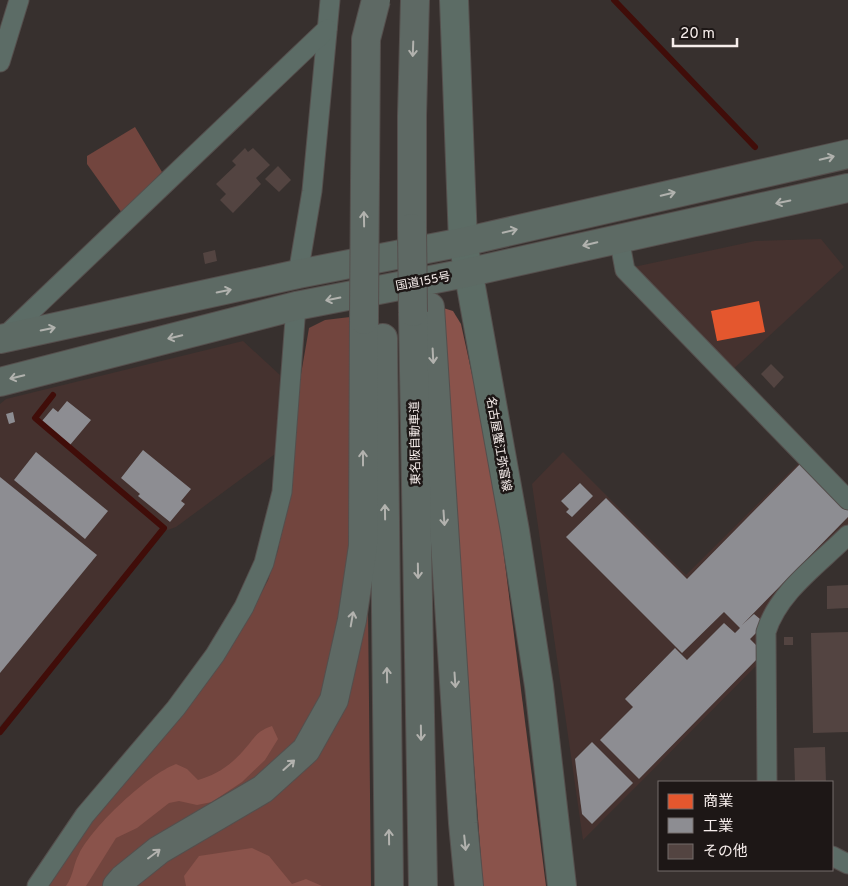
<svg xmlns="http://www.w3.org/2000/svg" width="848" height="886" font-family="Overpass,'Noto Sans JP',sans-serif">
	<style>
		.built { fill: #45322f }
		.green { fill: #72453e }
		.forest { fill: #8a534b }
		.shops { fill: #e4572e }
		.industry { fill: #8d8d92 }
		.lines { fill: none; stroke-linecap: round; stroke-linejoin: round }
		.stream { stroke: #400d09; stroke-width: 6 }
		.building { fill: #534441 }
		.minor-casing { stroke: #554f4d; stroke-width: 21 }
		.primary-casing { stroke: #554f4d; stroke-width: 30 }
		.trunk-casing { stroke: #554f4d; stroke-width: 30 }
		.motorway-casing { stroke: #554f4d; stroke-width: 30 }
		.minor { stroke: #5c6c66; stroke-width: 19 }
		.primary { stroke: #5c6c65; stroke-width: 28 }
		.trunk { stroke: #5d6a64; stroke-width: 28 }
		.motorway { stroke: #5e6964; stroke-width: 28 }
		.motorway-bridge-casing { stroke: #554f4d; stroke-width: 30; stroke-linecap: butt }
		.motorway-bridge { stroke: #5e6964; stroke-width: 28 }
		.oneway { stroke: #b2b2ae }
		.oneway2 { stroke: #b1b2ae }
		.labels { text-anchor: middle; stroke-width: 5; stroke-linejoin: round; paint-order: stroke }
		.street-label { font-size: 12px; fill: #f6edeb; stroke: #1d1716 }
	</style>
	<rect width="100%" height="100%" fill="#37302e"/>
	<g class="built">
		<polygon points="821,239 844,267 730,372 629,268 755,241"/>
		<polygon points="243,341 280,375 275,454 176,527 165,531 0,726 0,404 6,399"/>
		<polygon points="563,452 686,575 804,458 848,502 848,530 779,596 762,660 583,840 532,484"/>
	</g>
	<g class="green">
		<polygon points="135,127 162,172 122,213 87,164 87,156"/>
		<polygon points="350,317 354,474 368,609 371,886 48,886 89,822 181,717 223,660 251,613 268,580 278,550 291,462 300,380 309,328 325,320"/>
	</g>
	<g class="forest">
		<polygon points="440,307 453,311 461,324 478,402 501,533 546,886 483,886"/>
		<path d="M272,726L278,739L265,760L242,782L212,802L197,805L179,801L169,803L137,828L116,838L86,886H66C74,874 73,865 79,854C93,826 147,775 176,764L187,769L198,780C216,775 231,765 243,751C255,738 255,732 272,726Z"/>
		<polygon points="252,848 269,856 292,884 306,879 322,886 186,886 184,876 199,856"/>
	</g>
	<polygon class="shops" points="759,301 765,332 717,341 711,311"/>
	<g class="industry">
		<polygon points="67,401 91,420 70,445 42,421 53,408 58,412"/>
		<polygon points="13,412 15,422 9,424 6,414"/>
		<polygon points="143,450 191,489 181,501 185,504 170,522 138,496 140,494 121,478"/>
		<polygon points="36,452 108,511 85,539 14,480"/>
		<polygon points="804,460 848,503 848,517 742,625 754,614 760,619 761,628 750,639 760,649 761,655 639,779 600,740 633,707 625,699 675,648 687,660 724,623 735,633 740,628 724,612 682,653 566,537 606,498 687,579"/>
		<polygon points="0,477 97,555 0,673"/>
		<polygon points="580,483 593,496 572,517 566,512 569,509 561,501"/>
		<polygon points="592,742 633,783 592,824 582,814 575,759"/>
	</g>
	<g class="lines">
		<g class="stream">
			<polyline points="614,0 755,147"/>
			<polyline points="0,732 164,528 35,418 53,395"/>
		</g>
	</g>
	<g class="building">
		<polygon points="245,148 248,152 253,148 270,165 256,178 261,184 233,213 220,200 226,194 216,184 236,165 232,161"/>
		<polygon points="278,166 291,180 279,192 265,179"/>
		<polygon points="215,250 217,261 205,264 203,253"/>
		<polygon points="771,364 784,377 774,388 761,374"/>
		<polygon points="848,585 848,608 827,609 827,586"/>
		<polygon points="848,632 848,732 813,733 811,633"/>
		<rect x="784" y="637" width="9" height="8"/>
		<polygon points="825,747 826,782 795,782 794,748"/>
	</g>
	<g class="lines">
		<g class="minor-casing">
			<g id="minor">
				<polyline points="0,62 19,0"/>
				<polyline points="619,238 625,270 848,500"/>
				<polyline points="298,274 312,191 330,0"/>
				<polyline points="4,337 327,29"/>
				<path d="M767,782L766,632C778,592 819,564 848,535"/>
				<polyline points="832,856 848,864"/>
				<polyline points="37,886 85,815 176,708 215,655 244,607 264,563 282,492 296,306"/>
			</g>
		</g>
		<g class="primary-casing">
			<polyline id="primary" points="454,0 463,242 515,531 539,686 562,886"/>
		</g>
		<g class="trunk-casing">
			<g id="trunk">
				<polyline points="0,339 298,274 463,242 848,154"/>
				<polyline points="0,382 296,306 466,273 848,188"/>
			</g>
		</g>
		<g class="motorway-casing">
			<g id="motorway">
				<polyline points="412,228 412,116 415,0"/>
				<polyline points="430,307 463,823 469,886"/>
				<polyline points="413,314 423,886"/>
				<polyline points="383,338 389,886"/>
				<polyline points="117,886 123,879 159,850 263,789 306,750 334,700 352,620 363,546 364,320"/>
			</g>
		</g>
		<use href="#minor" class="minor"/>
		<use href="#primary" class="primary"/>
		<use href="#trunk" class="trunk"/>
		<use href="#motorway" class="motorway"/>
		<g class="motorway-bridge-casing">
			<g id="motorway-bridge">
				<polyline points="412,228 413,312"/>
				<polyline points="364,320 366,39 376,0"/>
			</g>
		</g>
		<use href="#motorway-bridge" class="motorway-bridge"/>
	</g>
	<defs><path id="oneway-shaft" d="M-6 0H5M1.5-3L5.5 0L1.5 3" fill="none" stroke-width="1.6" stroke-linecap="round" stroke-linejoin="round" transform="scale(1.25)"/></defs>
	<g class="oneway">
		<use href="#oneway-shaft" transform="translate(413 49) rotate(92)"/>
		<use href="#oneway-shaft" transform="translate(364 219) rotate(-91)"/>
		<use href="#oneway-shaft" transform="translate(433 356) rotate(87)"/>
		<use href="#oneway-shaft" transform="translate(363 458) rotate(-90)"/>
		<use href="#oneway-shaft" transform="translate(385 512) rotate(-91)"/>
		<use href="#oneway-shaft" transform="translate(444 518) rotate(86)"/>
		<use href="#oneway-shaft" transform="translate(418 571) rotate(89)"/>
		<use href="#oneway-shaft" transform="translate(352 619) rotate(-80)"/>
		<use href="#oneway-shaft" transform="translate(387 675) rotate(-91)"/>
		<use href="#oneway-shaft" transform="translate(455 680) rotate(86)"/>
		<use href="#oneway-shaft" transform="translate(421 733) rotate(89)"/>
		<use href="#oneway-shaft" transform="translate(289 765) rotate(-42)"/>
		<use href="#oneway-shaft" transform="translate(389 837) rotate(-91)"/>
		<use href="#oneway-shaft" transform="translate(465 843) rotate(84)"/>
		<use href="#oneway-shaft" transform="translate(154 854) rotate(-37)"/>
	</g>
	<g class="oneway2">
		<use href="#oneway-shaft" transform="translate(827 158) rotate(-13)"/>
		<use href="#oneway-shaft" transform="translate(668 194) rotate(-13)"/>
		<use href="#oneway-shaft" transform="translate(783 202) rotate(168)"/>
		<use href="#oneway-shaft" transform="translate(510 231) rotate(-14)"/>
		<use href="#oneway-shaft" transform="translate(590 244) rotate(167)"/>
		<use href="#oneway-shaft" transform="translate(224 291) rotate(-12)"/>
		<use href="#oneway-shaft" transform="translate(333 299) rotate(169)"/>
		<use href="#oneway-shaft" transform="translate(48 329) rotate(-12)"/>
		<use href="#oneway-shaft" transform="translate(175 337) rotate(166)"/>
		<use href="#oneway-shaft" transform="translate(17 377) rotate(166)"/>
	</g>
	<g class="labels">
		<g class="street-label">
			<text transform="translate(423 281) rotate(-11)" y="4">国道155号</text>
			<text transform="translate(415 443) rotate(-91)" y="4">東名阪自動車道</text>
			<text transform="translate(499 444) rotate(80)" y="4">名古屋蟹江弥富線</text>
		</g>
	</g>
	<rect x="658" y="781" width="175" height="90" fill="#1d1716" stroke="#746d6b"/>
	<rect x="668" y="794" width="25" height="15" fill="#e4572e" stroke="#746d6b"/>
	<text x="703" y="806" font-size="15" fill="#f6edeb">商業</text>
	<rect x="668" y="818" width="25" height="15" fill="#8d8d92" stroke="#746d6b"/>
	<text x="703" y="831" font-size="15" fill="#f6edeb">工業</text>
	<rect x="668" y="844" width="25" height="15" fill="#534441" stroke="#746d6b"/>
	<text x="703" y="856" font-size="15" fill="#f6edeb">その他</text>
	<path d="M673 38v8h64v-8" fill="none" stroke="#f6edeb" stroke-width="2.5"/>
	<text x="680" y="38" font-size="15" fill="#f6edeb" stroke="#1d1716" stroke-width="4" paint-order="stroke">20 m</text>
</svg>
